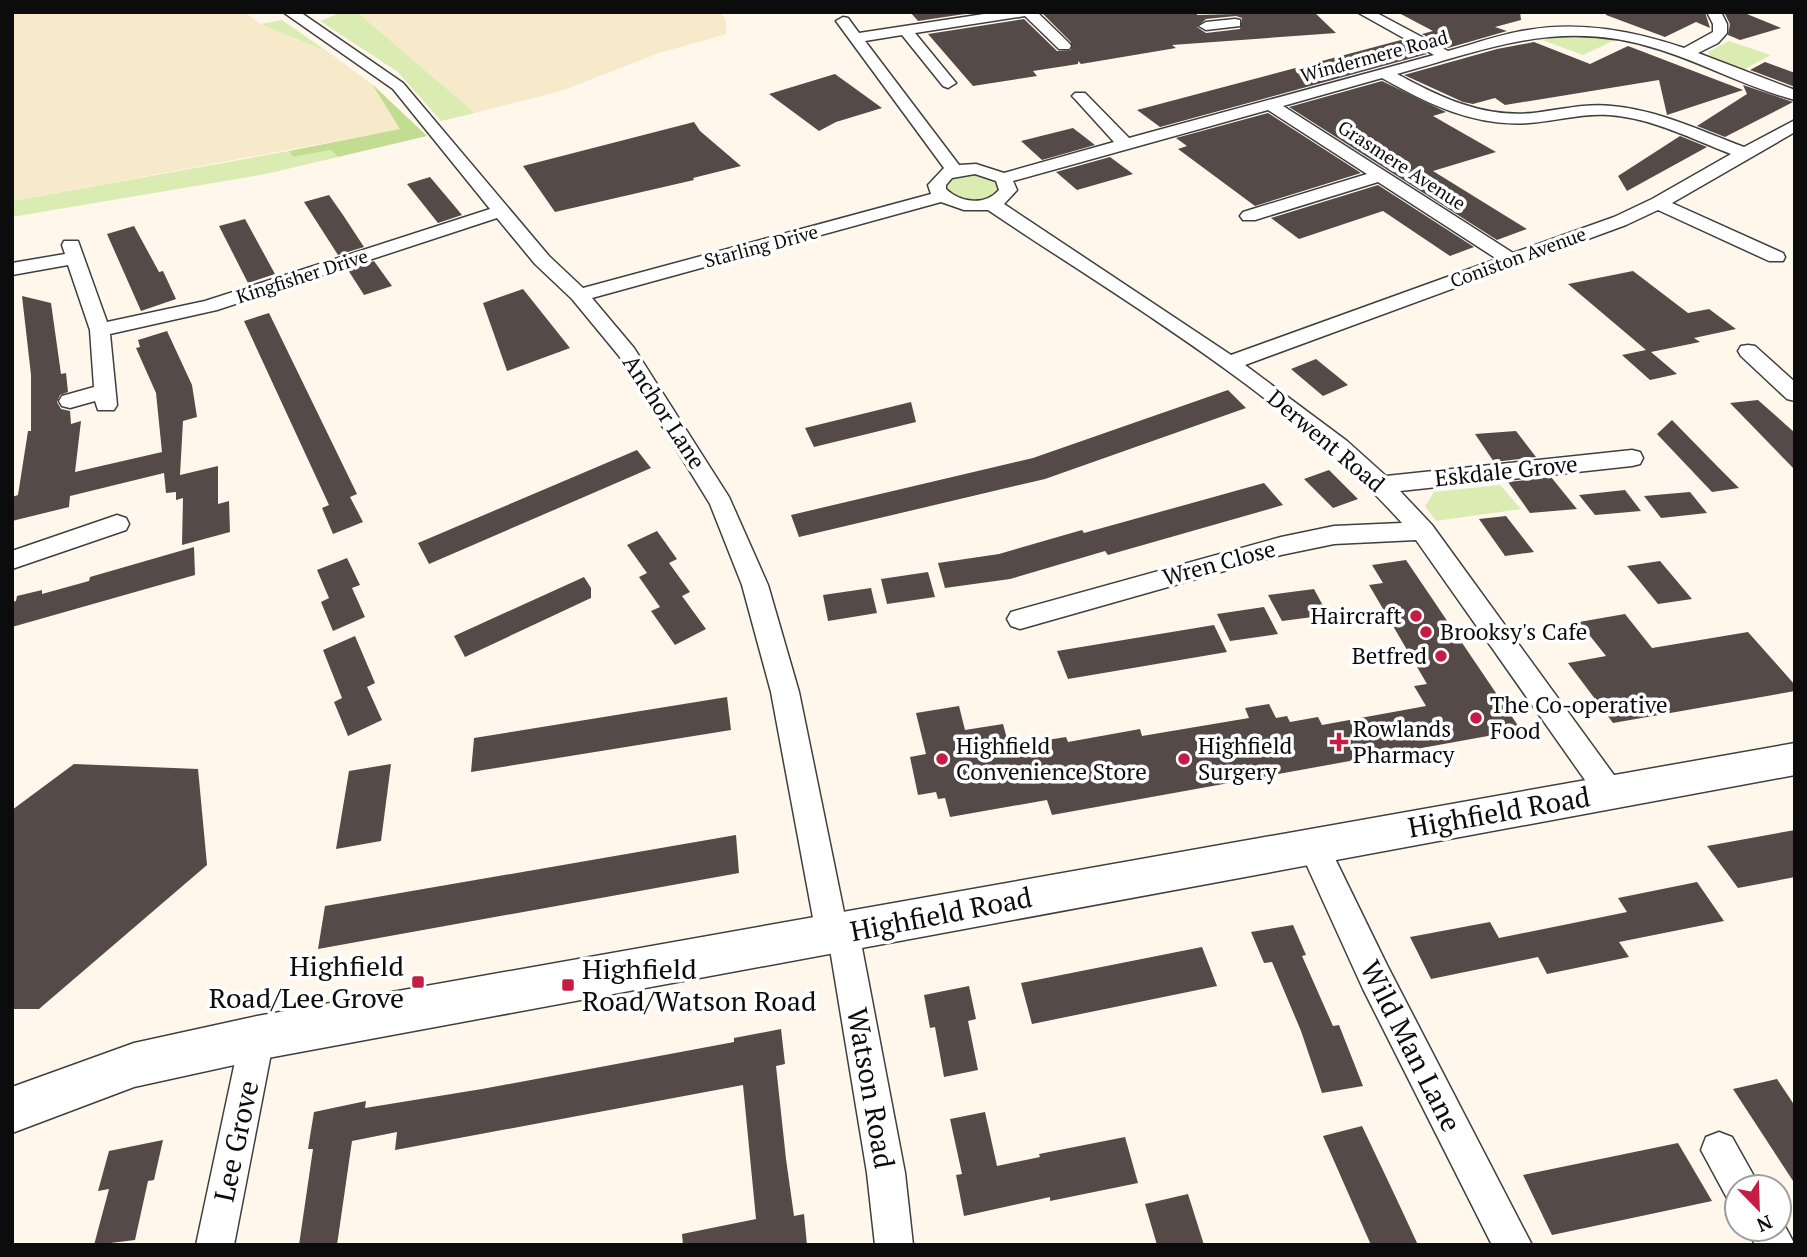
<svg xmlns="http://www.w3.org/2000/svg" width="1807" height="1257" font-family="'PT Serif',serif">
	<style>
		.farmland { fill: #f7eaca }
		.green { fill: #dbecb3 }
		.forest { fill: #c2dd91 }
		.building { fill: #554a48; fill-rule: evenodd }
		.lines { fill: none; stroke-linecap: round; stroke-linejoin: round }
		.minor-casing { stroke: #3f3f3f; stroke-width: 3 }
		.tertiary-casing { stroke: #3f3f3f; stroke-width: 3 }
		.minor { fill: #fff; fill-rule: evenodd }
		.tertiary { fill: #fff; fill-rule: evenodd }
		.poi-dot { fill: #c41c45; stroke: #fff; stroke-width: 2.5 }
		.labels { text-anchor: middle; stroke-width: 7; stroke-linejoin: round; paint-order: stroke }
		.far-street-label { font-size: 19px; fill: #0c0c0c; stroke: #fff }
		.street-label { font-size: 23px; fill: #0c0c0c; stroke: #fff }
		.poi-label { font-size: 23px; fill: #0c0c0c; stroke: #fff; text-anchor: start }
		.near-street-label { font-size: 28px; fill: #0c0c0c; stroke: #fff }
		.near-poi-label { font-size: 28px; fill: #0c0c0c; stroke: #fff; text-anchor: end }
	</style>
	<rect width="100%" height="100%" fill="#fff7eb"/>
	<g class="farmland">
		<polygon points="12,12 245,12 260,24 328,52 372,84 401,129 12,201"/>
		<polygon points="357,12 720,12 726,20 726,34 659,53 561,91 475,113"/>
	</g>
	<g class="green">
		<polygon points="342,12 357,12 475,113 441,121 398,72 320,21"/>
		<polygon points="282,20 328,52 260,24"/>
		<polygon points="1589,35 1617,39 1583,55 1542,40 1559,36"/>
		<polygon points="1729,41 1771,55 1743,70 1709,55 1708,52"/>
		<polygon points="331,150 338,157 266,174 12,217 12,201 289,151 293,157"/>
		<path d="M977,173L999,182L1000,192C979,203 968,202 946,191L947,181L951,178Z"/>
		<polygon points="1500,485 1521,509 1436,521 1425,506 1434,492"/>
	</g>
	<polygon class="forest" points="372,84 427,136 338,157 331,150 293,157 289,151 400,129"/>
	<g class="building">
		<polygon points="910,12 978,12 918,21"/>
		<path d="M1041,12H1197V15L1314,12L1336,33L1172,45L1176,48L1081,64L1078,61V64L1033,71L1037,76L973,86L928,34L1024,19L1057,51L1071,50V42ZM1236,16L1242,18L1240,29L1206,33L1197,27L1206,19Z"/>
		<polygon points="1397,12 1520,12 1521,20 1495,27 1507,31 1448,48 1422,34 1433,31"/>
		<polygon points="1606,12 1705,12 1710,28 1696,22 1665,37 1606,15"/>
		<polygon points="1724,12 1742,12 1781,28 1740,40 1728,35 1730,24"/>
		<polygon points="1401,40 1427,54 1160,127 1137,110"/>
		<polygon points="1534,42 1590,64 1628,46 1743,90 1667,115 1659,80 1505,105 1495,98 1473,104 1463,102 1404,75 1497,49"/>
		<polygon points="1765,62 1795,73 1795,87 1750,70"/>
		<polygon points="835,74 882,108 836,122 819,131 769,94"/>
		<polygon points="1382,81 1446,112 1433,116 1496,152 1433,171 1527,229 1497,240 1289,107"/>
		<polygon points="1743,85 1793,102 1725,137 1697,126 1747,94"/>
		<polygon points="1268,113 1361,173 1255,206 1178,149 1187,146 1176,138"/>
		<polygon points="694,122 700,131 741,166 693,178 694,180 555,212 523,166"/>
		<polygon points="1073,128 1095,145 1042,160 1021,141"/>
		<polygon points="1680,136 1707,147 1627,191 1618,176"/>
		<polygon points="1110,157 1133,174 1077,190 1056,172"/>
		<polygon points="430,177 452,203 462,215 438,223 407,184"/>
		<polygon points="1378,185 1474,247 1450,256 1383,211 1299,239 1271,218"/>
		<polygon points="329,195 343,215 364,247 338,255 304,202"/>
		<polygon points="245,219 275,274 248,283 219,226"/>
		<polygon points="134,226 159,272 163,271 176,299 141,311 107,234"/>
		<polygon points="374,261 392,286 364,295 348,270"/>
		<polygon points="1633,271 1688,313 1709,309 1736,329 1694,338 1700,342 1651,352 1677,374 1650,380 1622,355 1646,350 1568,284"/>
		<polygon points="523,289 570,348 507,371 483,303"/>
		<polygon points="22,296 51,303 61,374 66,373 68,392 60,395 57,402 61,409 70,411 71,424 81,421 75,472 162,452 156,393 136,348 140,347 138,340 167,331 192,385 197,417 183,421 180,475 218,466 218,504 229,501 230,532 182,545 183,498 176,500 176,492 166,493 164,473 70,496 69,507 12,521 12,497 18,495 28,431 31,431 31,375"/>
		<polygon points="269,313 357,494 350,497 363,522 333,534 322,508 329,505 244,321"/>
		<polygon points="1316,359 1348,385 1323,396 1291,369"/>
		<polygon points="1228,390 1246,408 1045,479 799,537 791,515 1033,458"/>
		<polygon points="1758,400 1795,433 1795,470 1730,403"/>
		<polygon points="911,402 916,422 814,447 805,428"/>
		<polygon points="1672,420 1716,465 1739,488 1712,492 1657,434"/>
		<polygon points="1516,431 1536,457 1494,462 1475,434"/>
		<polygon points="637,450 651,468 429,564 418,543"/>
		<polygon points="1329,470 1358,499 1333,508 1304,479"/>
		<polygon points="1551,477 1577,509 1530,513 1508,482"/>
		<polygon points="1264,483 1283,505 1108,555 1105,551 1010,579 945,588 938,563 999,554 1082,530 1084,533"/>
		<polygon points="1625,490 1641,511 1595,515 1579,495"/>
		<polygon points="1690,492 1707,513 1661,518 1644,496"/>
		<polygon points="1506,516 1534,552 1505,556 1479,519"/>
		<polygon points="657,531 677,559 669,563 690,592 682,596 706,629 675,645 651,611 660,607 639,577 647,573 627,545"/>
		<polygon points="194,547 195,575 12,627 12,602 16,601 17,596 42,590 42,594 89,581 90,577"/>
		<polygon points="347,558 360,585 352,588 365,617 333,631 321,602 329,598 317,570"/>
		<polygon points="1406,560 1521,730 1052,815 1047,800 950,817 945,798 938,799 936,792 918,795 910,757 926,754 916,713 959,706 965,730 1003,724 1009,746 1066,737 1068,742 1140,729 1142,736 1249,718 1245,708 1269,704 1276,718 1287,716 1290,722 1318,717 1322,725 1426,706 1414,686 1427,684 1369,585 1383,583 1372,565"/>
		<polygon points="1660,561 1692,599 1658,604 1627,566"/>
		<polygon points="928,572 935,597 887,604 881,579"/>
		<polygon points="584,577 591,588 591,598 465,657 454,636"/>
		<polygon points="871,588 877,613 828,621 823,595"/>
		<polygon points="1314,589 1328,615 1282,621 1268,595"/>
		<polygon points="1264,607 1278,634 1230,641 1217,614"/>
		<polygon points="1625,614 1652,648 1748,632 1795,685 1795,691 1613,723 1568,663 1606,656 1579,622"/>
		<polygon points="1214,625 1227,652 1068,679 1057,651"/>
		<polygon points="355,636 375,683 367,687 382,720 348,736 334,702 342,698 323,650"/>
		<polygon points="727,697 731,730 471,772 474,738"/>
		<polygon points="74,764 198,769 207,865 39,1009 12,1009 12,810"/>
		<polygon points="391,764 381,841 336,849 349,771"/>
		<polygon points="1795,830 1795,877 1738,888 1707,846"/>
		<polygon points="736,835 739,873 318,949 325,906"/>
		<polygon points="1697,882 1724,921 1619,942 1629,957 1547,974 1538,957 1431,979 1410,937 1490,922 1499,938 1627,912 1618,898"/>
		<polygon points="1293,925 1306,955 1302,956 1333,1026 1339,1025 1363,1086 1322,1093 1301,1031 1272,962 1264,963 1251,932"/>
		<polygon points="1202,947 1217,986 1032,1024 1021,983"/>
		<polygon points="969,986 976,1019 968,1021 978,1070 944,1077 935,1027 930,1028 924,995"/>
		<polygon points="781,1029 785,1064 776,1066 786,1159 794,1216 804,1214 807,1245 683,1245 682,1234 756,1219 743,1085 395,1150 397,1132 352,1141 337,1245 299,1245 313,1149 308,1149 314,1112 366,1101 365,1108 482,1089 734,1042 734,1038"/>
		<polygon points="1777,1079 1795,1106 1795,1184 1733,1089"/>
		<polygon points="985,1112 997,1166 1040,1157 1039,1154 1125,1137 1138,1183 1050,1201 1050,1197 964,1216 956,1175 962,1174 950,1119"/>
		<polygon points="1362,1126 1398,1202 1418,1245 1371,1245 1323,1136"/>
		<polygon points="163,1140 154,1180 148,1181 135,1240 94,1245 109,1189 98,1191 109,1151"/>
		<polygon points="1678,1143 1712,1201 1552,1235 1523,1175"/>
		<polygon points="1188,1194 1204,1245 1157,1245 1145,1204"/>
	</g>
	<g class="lines">
		<g class="minor-casing">
			<g id="minor">
				<path d="M283,12H300L403,83L549,256L583,288L931,194L928,185L944,168L836,21L843,17L848,18L859,33L997,12H1037L1069,43L1071,46L1069,49H1059L1025,16L915,33L956,83L948,88L943,86L902,35L865,41L959,165L976,164L1004,173L1114,142L1075,99L1072,96L1075,93H1085L1129,138L1434,55L1357,12H1375L1448,51C1474,44 1501,34 1528,30C1581,21 1633,31 1684,48L1713,32V24L1707,12H1721L1727,24V33L1718,43L1698,53L1795,90V100C1749,88 1705,64 1661,50C1561,17 1492,48 1397,74C1440,97 1482,118 1533,113C1559,110 1585,103 1612,106C1658,110 1701,131 1744,147L1795,120V132L1672,203L1783,253L1785,257L1783,261H1769L1658,210L1626,225L1245,365L1347,441L1386,476L1632,450L1640,452L1643,458L1640,464L1632,466L1400,491L1432,525L1619,782L1624,791L1619,800L1609,804L1599,800L1416,540L1334,544L1281,555L1020,629L1011,626L1007,619L1011,612L1281,537L1334,526L1402,523C1289,397 1128,304 988,210H964L941,202L592,298L634,348L729,497L768,585L799,692L845,917L854,921L859,932L905,1173L913,1245H875L867,1173L830,949L821,945L816,934L771,692L742,585L710,504L619,356L572,299L535,264L497,218L217,310L110,334L117,405L114,410H98L95,401L70,408L62,406L59,401L62,396L94,387L90,330L68,265L12,275V263L65,254L62,245L64,241H78L107,322L205,301L490,209L393,89ZM1382,78C1428,104 1475,127 1529,123C1556,121 1582,113 1609,115C1652,118 1692,139 1731,154L1652,199L1614,217L1513,253L1283,106ZM1268,110L1367,174L1243,212L1240,216L1243,220H1255L1378,182L1497,259L1231,355L1004,204L1017,190L1013,181ZM975,174L996,181L999,190C985,206 961,203 946,189V185L952,178Z"/>
				<polygon points="1235,19 1240,20 1240,26 1206,30 1199,26 1206,22"/>
				<polygon points="1748,345 1755,346 1795,382 1795,401 1787,399 1741,356 1738,351 1741,346"/>
				<polygon points="117,515 126,518 129,524 126,530 12,569 12,551"/>
				<polygon points="1313,832 1324,836 1387,965 1532,1245 1492,1245 1363,989 1298,846 1302,836"/>
				<polygon points="257,1021 269,1026 274,1038 234,1245 196,1245 240,1038 245,1026"/>
				<polygon points="1719,1132 1732,1137 1760,1187 1737,1187 1737,1204 1728,1200 1701,1150 1706,1137"/>
				<polygon points="1779,1215 1795,1245 1755,1245 1748,1229 1779,1229"/>
			</g>
		</g>
		<g class="tertiary-casing">
			<polygon id="tertiary" points="1795,743 1795,775 257,1060 134,1087 12,1133 12,1087 134,1043 257,1016"/>
		</g>
		<use href="#minor" class="minor"/>
		<use href="#tertiary" class="tertiary"/>
	</g>
	<g class="poi-dot">
		<circle cx="1416" cy="616" r="7"/>
		<circle cx="1426" cy="632" r="7"/>
		<circle cx="1441" cy="656" r="7"/>
		<circle cx="1476" cy="718" r="7"/>
		<path d="M1335.5 731.5h7v7h7v7h-7v7h-7v-7h-7v-7h7z"/>
		<circle cx="942" cy="759" r="7"/>
		<circle cx="1184" cy="759" r="7"/>
		<rect x="411" y="975" width="14" height="14" rx="3.5"/>
		<rect x="561" y="978" width="14" height="14" rx="3.5"/>
	</g>
	<g class="labels">
		<g class="far-street-label">
			<text transform="translate(1374 56) rotate(-15)" y="7">Windermere Road</text>
			<text transform="translate(1402 165) rotate(33)" y="7">Grasmere Avenue</text>
			<text transform="translate(761 246) rotate(-15)" y="7">Starling Drive</text>
			<text transform="translate(1518 257) rotate(-20)" y="7">Coniston Avenue</text>
			<text transform="translate(302 276) rotate(-18)" y="7">Kingfisher Drive</text>
		</g>
		<g class="street-label">
			<text transform="translate(664 412) rotate(57)" y="8">Anchor Lane</text>
			<text transform="translate(1326 441) rotate(40)" y="8">Derwent Road</text>
			<text transform="translate(1506 471) rotate(-6)" y="8">Eskdale Grove</text>
			<text transform="translate(1219 563) rotate(-15)" y="8">Wren Close</text>
		</g>
		<g class="poi-label">
			<text x="1402" y="624" text-anchor="end">Haircraft</text>
			<text x="1440" y="640">Brooksy's Cafe</text>
			<text x="1427" y="664" text-anchor="end">Betfred</text>
			<text x="1490" y="713">The Co-operative<tspan x="1490" dy="26">Food</tspan></text>
			<text x="1353" y="737">Rowlands<tspan x="1353" dy="26">Pharmacy</tspan></text>
			<text x="956" y="754">Highfield<tspan x="956" dy="26">Convenience Store</tspan></text>
			<text x="1198" y="754">Highfield<tspan x="1198" dy="26">Surgery</tspan></text>
		</g>
		<g class="near-street-label">
			<text transform="translate(1499 812) rotate(-10)" y="10">Highfield Road</text>
			<text transform="translate(941 914) rotate(-11)" y="10">Highfield Road</text>
			<text transform="translate(1411 1046) rotate(63)" y="10">Wild Man Lane</text>
			<text transform="translate(871 1088) rotate(80)" y="10">Watson Road</text>
			<text transform="translate(236 1141) rotate(-78)" y="10">Lee Grove</text>
		</g>
		<g class="near-poi-label">
			<text x="404" y="976">Highfield<tspan x="404" dy="32">Road/Lee Grove</tspan></text>
			<text x="582" y="979" text-anchor="start">Highfield<tspan x="582" dy="32">Road/Watson Road</tspan></text>
		</g>
	</g>
	<rect width="1807" height="1257" fill="none" stroke="#0c0c0c" stroke-width="28"/>
	<g transform="translate(1758 1208) rotate(157)"><circle r="33" fill="#ffffff" stroke="#9e9e9e" stroke-width="2"/>
	<path d="M0-5L12 26L0 18L-12 26Z" fill="#c41c45"/>
	<text y="-10" font-size="19" font-weight="bold" text-anchor="middle" fill="#0c0c0c">N</text>
	</g>
</svg>
